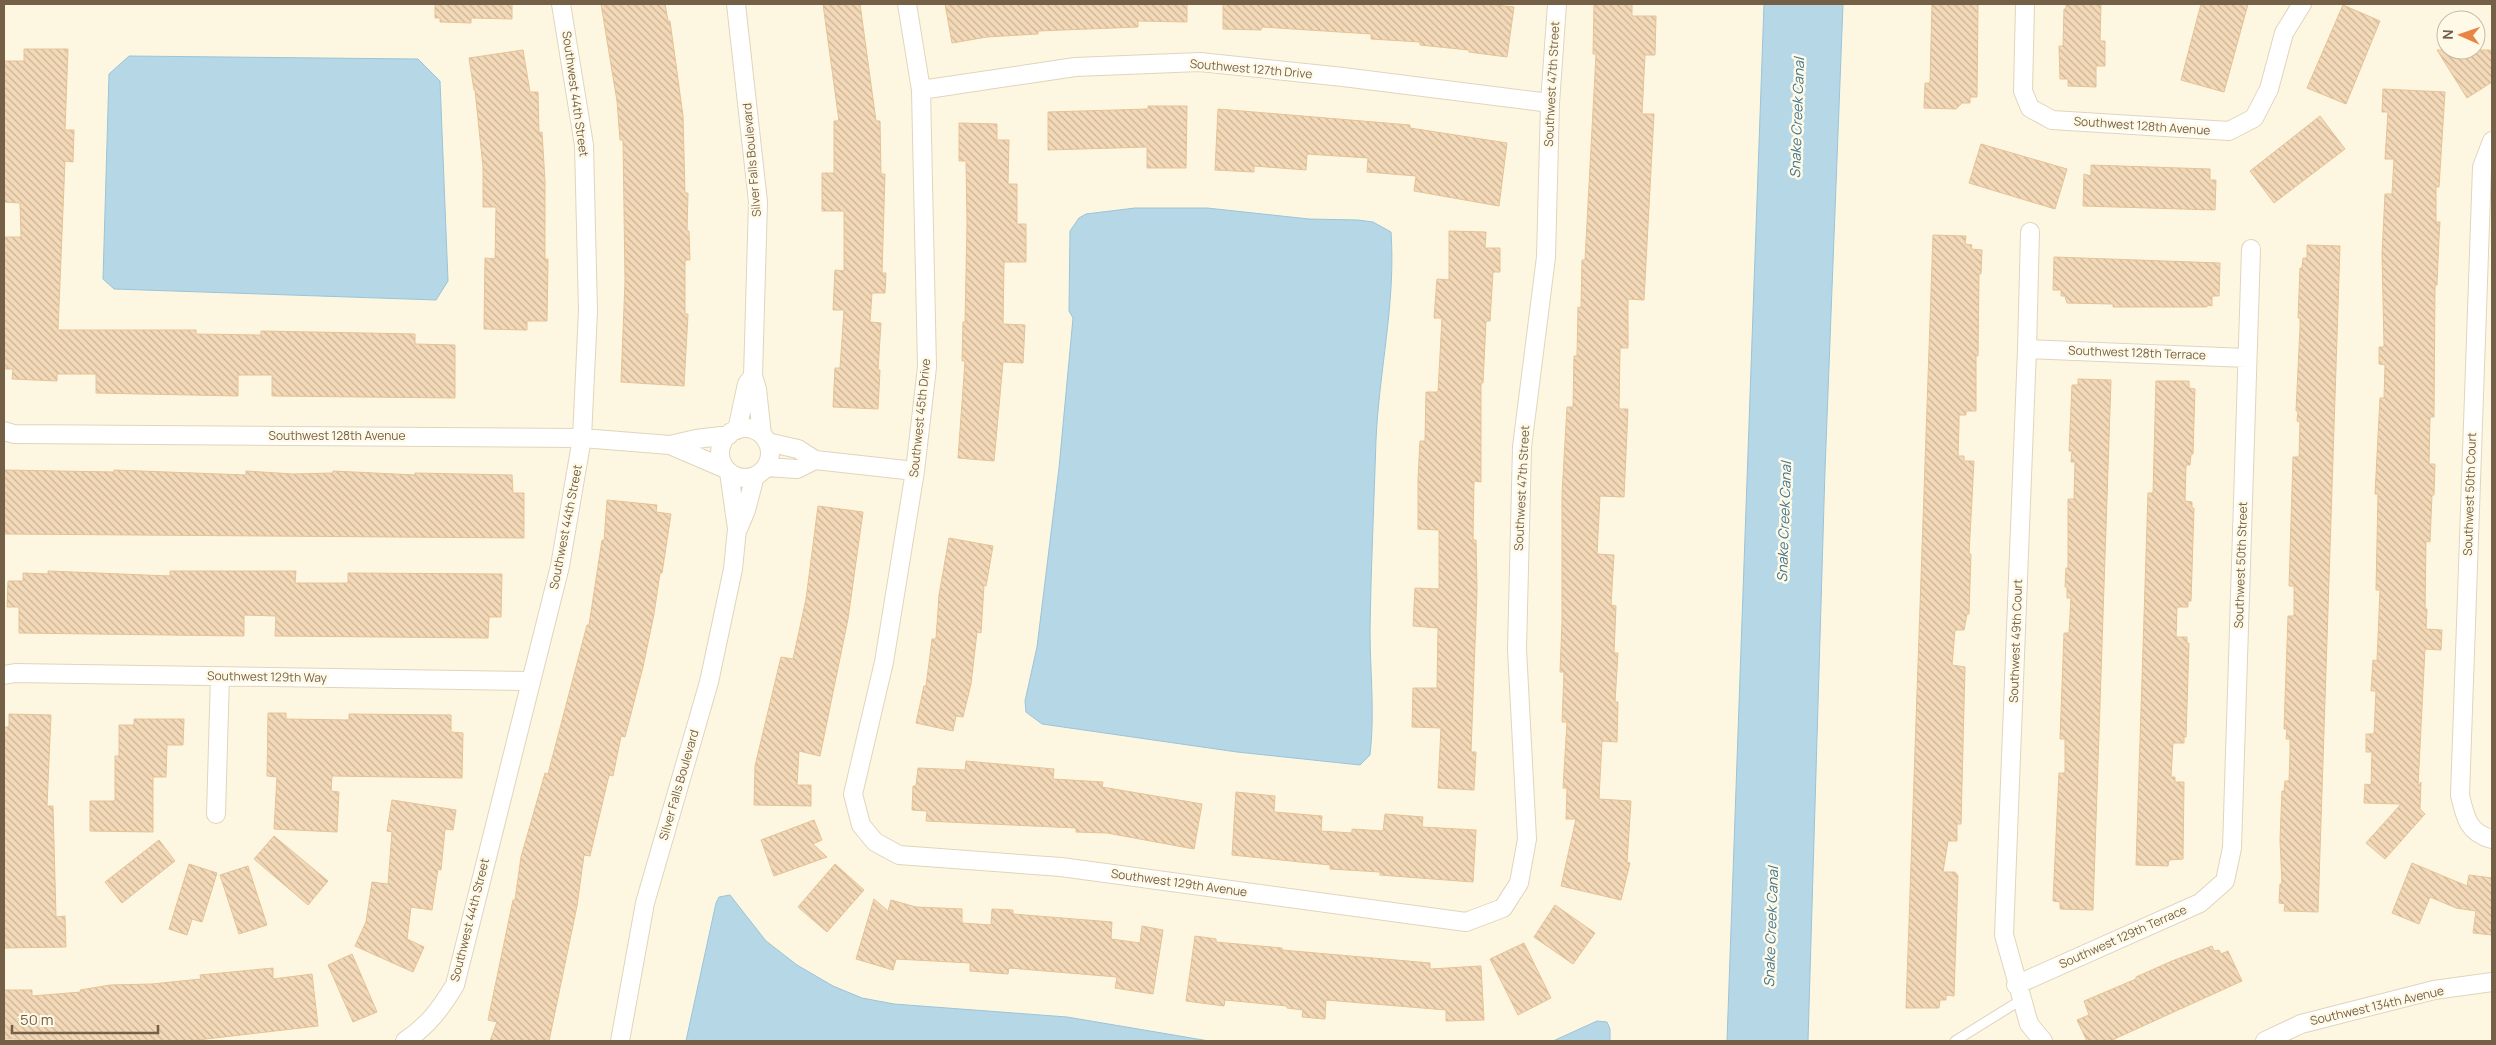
<svg xmlns="http://www.w3.org/2000/svg" width="2496" height="1045" font-family="Manrope,sans-serif">
	<defs>
		<pattern id="building-back-hatch" width="6" height="6" patternUnits="userSpaceOnUse" patternTransform="scale(1.25)"><rect width="6" height="6" fill="#f3d9b7"/><path d="M-1 5l2 2M0 0l6 6M5-1l2 2" fill="none" stroke="#c9b397"/></pattern>
	</defs>
	<rect width="100%" height="100%" fill="#fdf7e1"/>
	<!-- water -->
	<path fill="#b5d7e6" stroke="#9bc4d8" d="M 1764,4 L 1843,4 L 1825,470 L 1808,1041 L 1727,1041 Z
		M 129,56 L 418,59 L 440,81 L 448,281 L 436,300 L 114,289 L 103,279 L 109,74 Z
		M 1135,208 L 1207,208 L 1309,219 L 1358,220 L 1373,222 L 1391,232 C 1396,302 1379,371 1376,440 C 1374,503 1371,566 1370,630 C 1370,671 1375,713 1370,755 L 1360,765 L 1237,752 L 1042,724 L 1026,712 L 1025,701 L 1037,647 L 1059,468 L 1073,318 L 1069,311 L 1070,231 L 1079,218 L 1086,214 Z
		M 730,895 L 766,941 L 797,965 L 833,986 L 862,998 L 894,1004 L 1067,1017 L 1209,1041 L 686,1041 L 716,903 L 719,897 Z
		M 1597,1021 L 1607,1022 L 1610,1029 L 1610,1041 L 1553,1041 Z"/>
	<!-- building -->
	<path fill="url(#building-back-hatch)" stroke="#e6c397" d="M 435,4 L 512,4 L 512,19 L 471,18 L 471,23 L 440,22 L 440,18 L 435,18 Z
		M 601,4 L 665,4 L 668,21 L 670,21 L 683,116 L 685,193 L 688,193 L 687,231 L 689,231 L 690,260 L 685,260 L 685,314 L 688,314 L 684,386 L 621,382 L 625,281 L 623,140 L 620,140 L 617,101 Z
		M 823,4 L 860,4 L 876,121 L 880,121 L 881,174 L 885,174 L 882,273 L 886,273 L 885,293 L 872,293 L 870,322 L 881,323 L 878,370 L 880,370 L 878,409 L 833,407 L 835,368 L 840,368 L 844,310 L 833,310 L 835,270 L 844,271 L 844,211 L 822,211 L 822,173 L 834,173 L 834,121 L 839,121 Z
		M 945,4 L 1187,4 L 1187,22 L 1138,21 L 1138,27 L 1038,31 L 1038,34 L 987,37 L 952,43 Z
		M 1223,4 L 1487,4 L 1514,7 L 1507,57 L 1469,52 L 1469,50 L 1420,45 L 1420,42 L 1371,39 L 1371,34 L 1262,27 L 1261,30 L 1223,29 Z
		M 1594,4 L 1632,4 L 1632,16 L 1656,16 L 1655,55 L 1645,55 L 1642,114 L 1654,114 L 1644,300 L 1628,299 L 1628,348 L 1620,348 L 1619,409 L 1628,409 L 1624,497 L 1600,496 L 1597,554 L 1614,555 L 1611,605 L 1616,606 L 1614,653 L 1618,653 L 1615,702 L 1618,702 L 1617,742 L 1602,741 L 1599,799 L 1631,801 L 1627,862 L 1630,863 L 1621,900 L 1561,886 L 1576,819 L 1566,819 L 1567,788 L 1563,788 L 1567,722 L 1562,722 L 1564,672 L 1560,672 L 1562,623 L 1562,494 L 1567,407 L 1573,407 L 1574,356 L 1577,356 L 1578,307 L 1581,308 L 1582,260 L 1585,260 L 1596,54 L 1593,54 Z
		M 1932,4 L 1978,4 L 1977,97 L 1970,97 L 1970,103 L 1962,103 L 1956,109 L 1924,108 L 1925,83 L 1930,83 Z
		M 2066,4 L 2101,4 L 2100,41 L 2105,41 L 2105,66 L 2096,66 L 2096,87 L 2068,86 L 2068,79 L 2060,79 L 2059,46 L 2063,46 L 2064,9 L 2066,9 Z
		M 2201,4 L 2248,4 L 2224,92 L 2181,80 Z
		M 2343,5 L 2380,21 L 2346,104 L 2307,88 Z
		M 24,49 L 68,49 L 65,130 L 74,130 L 73,162 L 65,161 L 58,330 L 196,330 L 196,334 L 261,335 L 261,331 L 415,334 L 415,344 L 455,345 L 455,398 L 272,396 L 272,375 L 238,375 L 238,396 L 96,393 L 96,374 L 57,374 L 57,381 L 12,379 L 13,369 L 4,369 L 4,237 L 21,237 L 20,203 L 4,202 L 4,61 L 24,61 Z
		M 523,50 L 530,92 L 538,92 L 539,133 L 542,132 L 545,181 L 545,259 L 548,259 L 547,321 L 527,321 L 527,330 L 484,329 L 485,258 L 495,259 L 496,207 L 483,207 L 483,167 L 475,90 L 474,90 L 469,58 Z
		M 2437,50 L 2492,50 L 2492,82 L 2467,98 Z
		M 2383,89 L 2445,92 L 2439,187 L 2436,187 L 2436,222 L 2440,222 L 2439,238 L 2437,285 L 2435,285 L 2434,417 L 2430,417 L 2429,464 L 2435,464 L 2434,495 L 2432,495 L 2430,542 L 2426,541 L 2425,609 L 2427,609 L 2426,629 L 2442,630 L 2441,650 L 2425,649 L 2418,786 L 2421,782 L 2420,809 L 2425,814 L 2385,859 L 2366,843 L 2401,804 L 2364,803 L 2365,784 L 2371,785 L 2372,752 L 2366,752 L 2366,734 L 2374,734 L 2376,691 L 2371,691 L 2373,660 L 2377,661 L 2380,590 L 2376,590 L 2378,494 L 2375,494 L 2380,398 L 2384,398 L 2385,365 L 2379,364 L 2379,347 L 2384,347 L 2382,254 L 2385,194 L 2392,194 L 2394,159 L 2385,159 L 2388,112 L 2382,112 Z
		M 1148,106 L 1187,106 L 1186,168 L 1147,168 L 1147,147 L 1048,150 L 1048,112 L 1148,109 Z
		M 1218,109 L 1410,125 L 1410,128 L 1507,143 L 1499,206 L 1414,191 L 1416,176 L 1367,172 L 1368,158 L 1307,154 L 1306,170 L 1254,166 L 1254,172 L 1215,170 Z
		M 2320,116 L 2345,149 L 2274,203 L 2250,171 Z
		M 959,123 L 997,124 L 997,140 L 1009,140 L 1008,184 L 1017,184 L 1017,224 L 1026,224 L 1026,262 L 1004,262 L 1003,324 L 1025,325 L 1023,363 L 1003,362 L 994,461 L 958,458 L 965,361 L 962,361 L 963,322 L 965,322 L 967,224 L 966,161 L 959,161 Z
		M 1981,144 L 2067,169 L 2055,209 L 1969,183 Z
		M 2091,165 L 2210,169 L 2210,180 L 2216,180 L 2215,210 L 2083,206 L 2084,174 L 2091,176 Z
		M 1449,231 L 1486,232 L 1485,248 L 1500,248 L 1500,272 L 1493,272 L 1490,321 L 1486,321 L 1483,383 L 1481,383 L 1481,482 L 1474,481 L 1473,540 L 1476,540 L 1477,591 L 1471,752 L 1476,752 L 1474,790 L 1438,788 L 1441,728 L 1412,727 L 1413,688 L 1437,688 L 1438,628 L 1413,626 L 1415,588 L 1439,589 L 1439,530 L 1418,529 L 1418,479 L 1420,441 L 1425,441 L 1426,392 L 1438,392 L 1442,318 L 1434,318 L 1437,279 L 1449,280 Z
		M 1933,235 L 1966,236 L 1965,244 L 1972,245 L 1971,249 L 1982,250 L 1981,274 L 1979,273 L 1978,356 L 1976,356 L 1976,411 L 1966,411 L 1966,415 L 1959,415 L 1959,423 L 1958,456 L 1964,456 L 1964,461 L 1974,461 L 1969,554 L 1971,554 L 1969,614 L 1967,614 L 1964,630 L 1955,630 L 1952,665 L 1965,667 L 1961,824 L 1957,824 L 1957,841 L 1948,841 L 1943,872 L 1955,872 L 1958,876 L 1954,996 L 1946,995 L 1946,1000 L 1940,1000 L 1939,1008 L 1906,1008 Z
		M 2307,245 L 2340,246 L 2318,912 L 2284,911 L 2285,904 L 2279,903 L 2280,884 L 2282,884 L 2280,840 L 2282,791 L 2284,791 L 2285,781 L 2289,781 L 2290,752 L 2290,739 L 2286,739 L 2287,729 L 2284,729 L 2288,616 L 2294,616 L 2294,586 L 2289,586 L 2293,457 L 2299,457 L 2300,422 L 2297,421 L 2298,411 L 2296,411 L 2300,328 L 2300,318 L 2298,318 L 2300,268 L 2302,268 L 2303,258 L 2307,258 Z
		M 2054,257 L 2220,263 L 2219,296 L 2212,296 L 2212,306 L 2207,305 L 2207,307 L 2113,307 L 2113,304 L 2067,303 L 2065,296 L 2061,296 L 2061,290 L 2053,290 Z
		M 2078,379 L 2111,380 L 2093,910 L 2060,909 L 2060,902 L 2053,901 L 2059,773 L 2065,773 L 2065,739 L 2060,739 L 2064,633 L 2069,633 L 2071,598 L 2067,598 L 2067,587 L 2065,587 L 2066,568 L 2068,568 L 2068,499 L 2074,499 L 2075,462 L 2071,462 L 2072,451 L 2069,451 L 2072,385 L 2078,385 Z
		M 2156,381 L 2189,381 L 2189,388 L 2195,389 L 2193,454 L 2191,454 L 2190,465 L 2186,465 L 2185,501 L 2192,502 L 2192,508 L 2194,508 L 2191,601 L 2188,601 L 2188,607 L 2177,607 L 2176,637 L 2187,637 L 2187,643 L 2189,643 L 2186,737 L 2184,737 L 2184,743 L 2173,743 L 2171,777 L 2175,777 L 2175,782 L 2184,782 L 2183,859 L 2169,860 L 2168,866 L 2136,865 L 2148,493 L 2153,493 Z
		M 4,470 L 114,472 L 114,470 L 246,475 L 246,471 L 293,474 L 333,473 L 333,471 L 415,475 L 415,473 L 512,475 L 513,493 L 524,493 L 524,538 L 4,534 Z
		M 607,500 L 657,505 L 656,512 L 671,514 L 662,573 L 660,573 L 654,614 L 643,667 L 625,737 L 621,736 L 613,776 L 609,775 L 590,856 L 584,855 L 577,906 L 549,1041 L 490,1041 L 497,1022 L 488,1020 L 513,900 L 515,900 L 521,857 L 545,773 L 548,774 L 587,625 L 589,625 L 602,540 L 604,541 Z
		M 818,506 L 863,512 L 848,619 L 820,756 L 799,751 L 797,785 L 811,785 L 811,806 L 754,805 L 755,766 L 781,657 L 793,659 L 806,599 Z
		M 949,538 L 993,546 L 986,586 L 984,585 L 981,633 L 977,632 L 971,684 L 963,717 L 956,716 L 953,731 L 916,723 L 924,686 L 926,686 L 932,639 L 936,639 L 939,595 Z
		M 48,571 L 170,576 L 170,571 L 296,571 L 295,583 L 348,583 L 348,573 L 502,574 L 501,617 L 489,617 L 488,638 L 275,636 L 276,616 L 244,615 L 244,636 L 19,633 L 19,607 L 7,607 L 8,581 L 23,581 L 23,573 L 48,574 Z
		M 268,713 L 286,713 L 286,719 L 349,720 L 349,714 L 451,715 L 451,732 L 463,733 L 462,778 L 332,776 L 331,791 L 339,792 L 337,832 L 274,829 L 277,777 L 267,776 Z
		M 9,714 L 51,715 L 47,806 L 53,806 L 56,917 L 65,916 L 66,947 L 4,948 L 4,727 L 9,727 Z
		M 134,719 L 184,719 L 183,745 L 167,745 L 166,777 L 153,777 L 153,832 L 90,831 L 90,801 L 115,801 L 115,756 L 119,756 L 119,725 L 134,725 Z
		M 966,761 L 1054,769 L 1053,779 L 1103,782 L 1102,787 L 1202,804 L 1194,849 L 1107,833 L 1076,832 L 1076,828 L 926,821 L 927,811 L 912,810 L 913,786 L 916,786 L 918,768 L 965,770 Z
		M 1236,792 L 1275,796 L 1274,812 L 1322,816 L 1321,831 L 1352,833 L 1352,829 L 1383,831 L 1385,814 L 1423,817 L 1422,827 L 1476,830 L 1473,882 L 1380,875 L 1380,872 L 1330,869 L 1330,865 L 1232,855 Z
		M 392,800 L 456,810 L 453,830 L 445,829 L 441,870 L 438,869 L 432,910 L 411,907 L 407,939 L 424,947 L 413,972 L 355,946 L 366,922 L 372,882 L 388,884 L 392,832 L 387,831 Z
		M 814,820 L 822,840 L 813,844 L 827,857 L 774,876 L 761,840 Z
		M 274,836 L 328,881 L 308,905 L 254,859 Z
		M 159,840 L 175,861 L 122,903 L 105,882 Z
		M 2412,863 L 2467,886 L 2469,875 L 2492,878 L 2492,935 L 2473,933 L 2476,911 L 2456,908 L 2430,897 L 2419,924 L 2392,913 Z
		M 189,864 L 217,873 L 202,922 L 192,919 L 187,935 L 169,929 Z
		M 835,864 L 864,890 L 827,932 L 798,907 Z
		M 248,866 L 267,925 L 239,934 L 220,875 Z
		M 874,899 L 888,911 L 891,900 L 916,907 L 962,909 L 962,923 L 991,925 L 992,909 L 1013,910 L 1013,914 L 1112,922 L 1111,939 L 1140,943 L 1142,926 L 1163,930 L 1153,994 L 1115,988 L 1117,977 L 1009,968 L 1008,974 L 970,971 L 970,963 L 896,959 L 893,970 L 856,959 Z
		M 1555,905 L 1595,933 L 1573,964 L 1534,937 Z
		M 1195,936 L 1216,939 L 1216,942 L 1282,948 L 1282,950 L 1430,963 L 1430,969 L 1481,966 L 1484,1020 L 1446,1021 L 1446,1010 L 1326,1000 L 1325,1019 L 1302,1017 L 1303,1010 L 1287,1008 L 1287,1006 L 1225,1000 L 1224,1006 L 1186,1001 Z
		M 1524,943 L 1551,998 L 1518,1015 L 1490,959 Z
		M 2212,946 L 2214,951 L 2219,950 L 2221,954 L 2228,951 L 2242,981 L 2110,1041 L 2087,1041 L 2077,1020 L 2089,1015 L 2084,1001 L 2136,979 L 2136,977 L 2172,961 Z
		M 352,954 L 377,1012 L 353,1022 L 328,965 Z
		M 273,968 L 273,979 L 312,974 L 318,1026 L 189,1041 L 16,1041 L 16,1039 L 4,1039 L 4,990 L 32,990 L 32,996 L 81,992 L 80,990 L 110,985 L 152,984 L 201,979 L 200,975 Z"/>
	<g fill="none" stroke-linecap="round" stroke-linejoin="round">
		<defs>
			<path id="service" d="M 1955,1041 L 2021,1000"/>
			<path id="minor" d="M 736,4 L 758,202 L 753,376 L 757,389 L 762,435
				M 907,4 L 921,90 L 927,367 L 915,471 L 884,662 L 853,794 L 861,825 L 875,842 L 899,855 L 1061,867 L 1466,922 L 1503,908 L 1519,883 L 1527,839 L 1517,649 L 1522,447 L 1546,257 L 1550,103 L 1557,4
				M 2025,4 L 2023,91 L 2030,108 L 2052,120 L 2229,131 L 2254,118 L 2269,89 L 2284,33 L 2302,4
				M 921,90 L 1075,67 L 1200,62 L 1343,77 L 1550,103
				M 2492,141 L 2482,167 L 2460,795 C 2465,817 2468,833 2492,839
				M 2030,232 L 2027,349 L 2004,935 L 2029,1024 L 2043,1041
				M 2027,349 L 2247,358
				M720 453a25 25 0 1 1 50 0a25 25 0 1 1-50 0Z
				M 737,430 L 747,384 L 753,376
				M 4,431 L 14,434 L 582,438 L 670,445 L 696,439 L 729,435
				M 767,442 L 798,449 L 815,460 L 915,471
				M 670,445 L 726,469
				M 766,467 L 797,469 L 815,460
				M 738,529 L 746,510 L 755,476
				M 4,675 L 15,673 L 530,681
				M 216,814 L 220,676
				M 2016,985 L 2200,903 L 2225,881 L 2232,848 L 2251,249
				M 405,1041 C 428,1026 441,1008 455,985 L 560,566 L 582,438 L 588,311 L 584,145 L 561,4
				M 620,1041 L 645,903 L 709,682 L 733,569 L 737,529 L 729,472
				M 2265,1041 L 2301,1024 L 2434,990 L 2492,982"/>
		</defs>
		<!-- service casing -->
		<use href="#service" stroke="#e1d4bc" stroke-width="11"/>
		<!-- minor casing -->
		<use href="#minor" stroke="#e1d4bc" stroke-width="20"/>
		<!-- service -->
		<use href="#service" stroke="#fff" stroke-width="9"/>
		<!-- minor -->
		<use href="#minor" stroke="#fff" stroke-width="18"/>
	</g>
	<g text-anchor="middle" stroke-width="5" stroke-linejoin="round" paint-order="stroke">
		<!-- street labels -->
		<g font-size="12" fill="#745f47" stroke="#fffae7">
			<text transform="translate(1251 69) rotate(5)" y="4">Southwest 127th Drive</text>
			<text transform="translate(1552 84) rotate(-87)" y="4">Southwest 47th Street</text>
			<text transform="translate(575 94) rotate(82)" y="4">Southwest 44th Street</text>
			<text transform="translate(2142 126) rotate(4)" y="4">Southwest 128th Avenue</text>
			<text transform="translate(752 160) rotate(-95)" y="4">Silver Falls Boulevard</text>
			<text transform="translate(2137 353) rotate(2)" y="4">Southwest 128th Terrace</text>
			<text transform="translate(920 418) rotate(-84)" y="4">Southwest 45th Drive</text>
			<text x="337" y="440">Southwest 128th Avenue</text>
			<text transform="translate(1522 488) rotate(-87)" y="4">Southwest 47th Street</text>
			<text transform="translate(2470 494) rotate(-88)" y="4">Southwest 50th Court</text>
			<text transform="translate(566 527) rotate(-79)" y="4">Southwest 44th Street</text>
			<text transform="translate(2241 565) rotate(-88)" y="4">Southwest 50th Street</text>
			<text transform="translate(2016 641) rotate(-88)" y="4">Southwest 49th Court</text>
			<text transform="translate(267 677) rotate(1)" y="4">Southwest 129th Way</text>
			<text transform="translate(679 785) rotate(-74)" y="4">Silver Falls Boulevard</text>
			<text transform="translate(1179 883) rotate(8)" y="4">Southwest 129th Avenue</text>
			<text transform="translate(470 920) rotate(-76)" y="4">Southwest 44th Street</text>
			<text transform="translate(2123 937) rotate(-24)" y="4">Southwest 129th Terrace</text>
			<text transform="translate(2377 1006) rotate(-13)" y="4">Southwest 134th Avenue</text>
		</g>
		<!-- water labels -->
		<g font-size="14" font-style="italic" fill="#437690" stroke="#fffae7">
			<text transform="translate(1797 118) rotate(-88)" y="5">Snake Creek Canal</text>
			<text transform="translate(1784 522) rotate(-88)" y="5">Snake Creek Canal</text>
			<text transform="translate(1771 927) rotate(-88)" y="5">Snake Creek Canal</text>
		</g>
	</g>
	<!-- border -->
	<rect width="2496" height="1045" fill="none" stroke="#745f47" stroke-width="10"/>
	<!-- north arrow -->
	<g transform="translate(2461 35) rotate(272)"><circle r="24" fill="#fffae7" stroke="#c7bca7"/>
	<path d="M0-4L9 19L0 12L-9 19Z" fill="#ea8442"/>
	<text y="-8" font-size="14" font-weight="bold" text-anchor="middle" fill="#745f47">N</text>
	</g>
	<!-- scale -->
	<path d="M12 1025v8h146v-8" fill="none" stroke="#745f47" stroke-width="2.5"/>
	<text x="20" y="1025" font-size="15" fill="#745f47" stroke="#fffae7" stroke-width="4" paint-order="stroke">50 m</text>
</svg>
